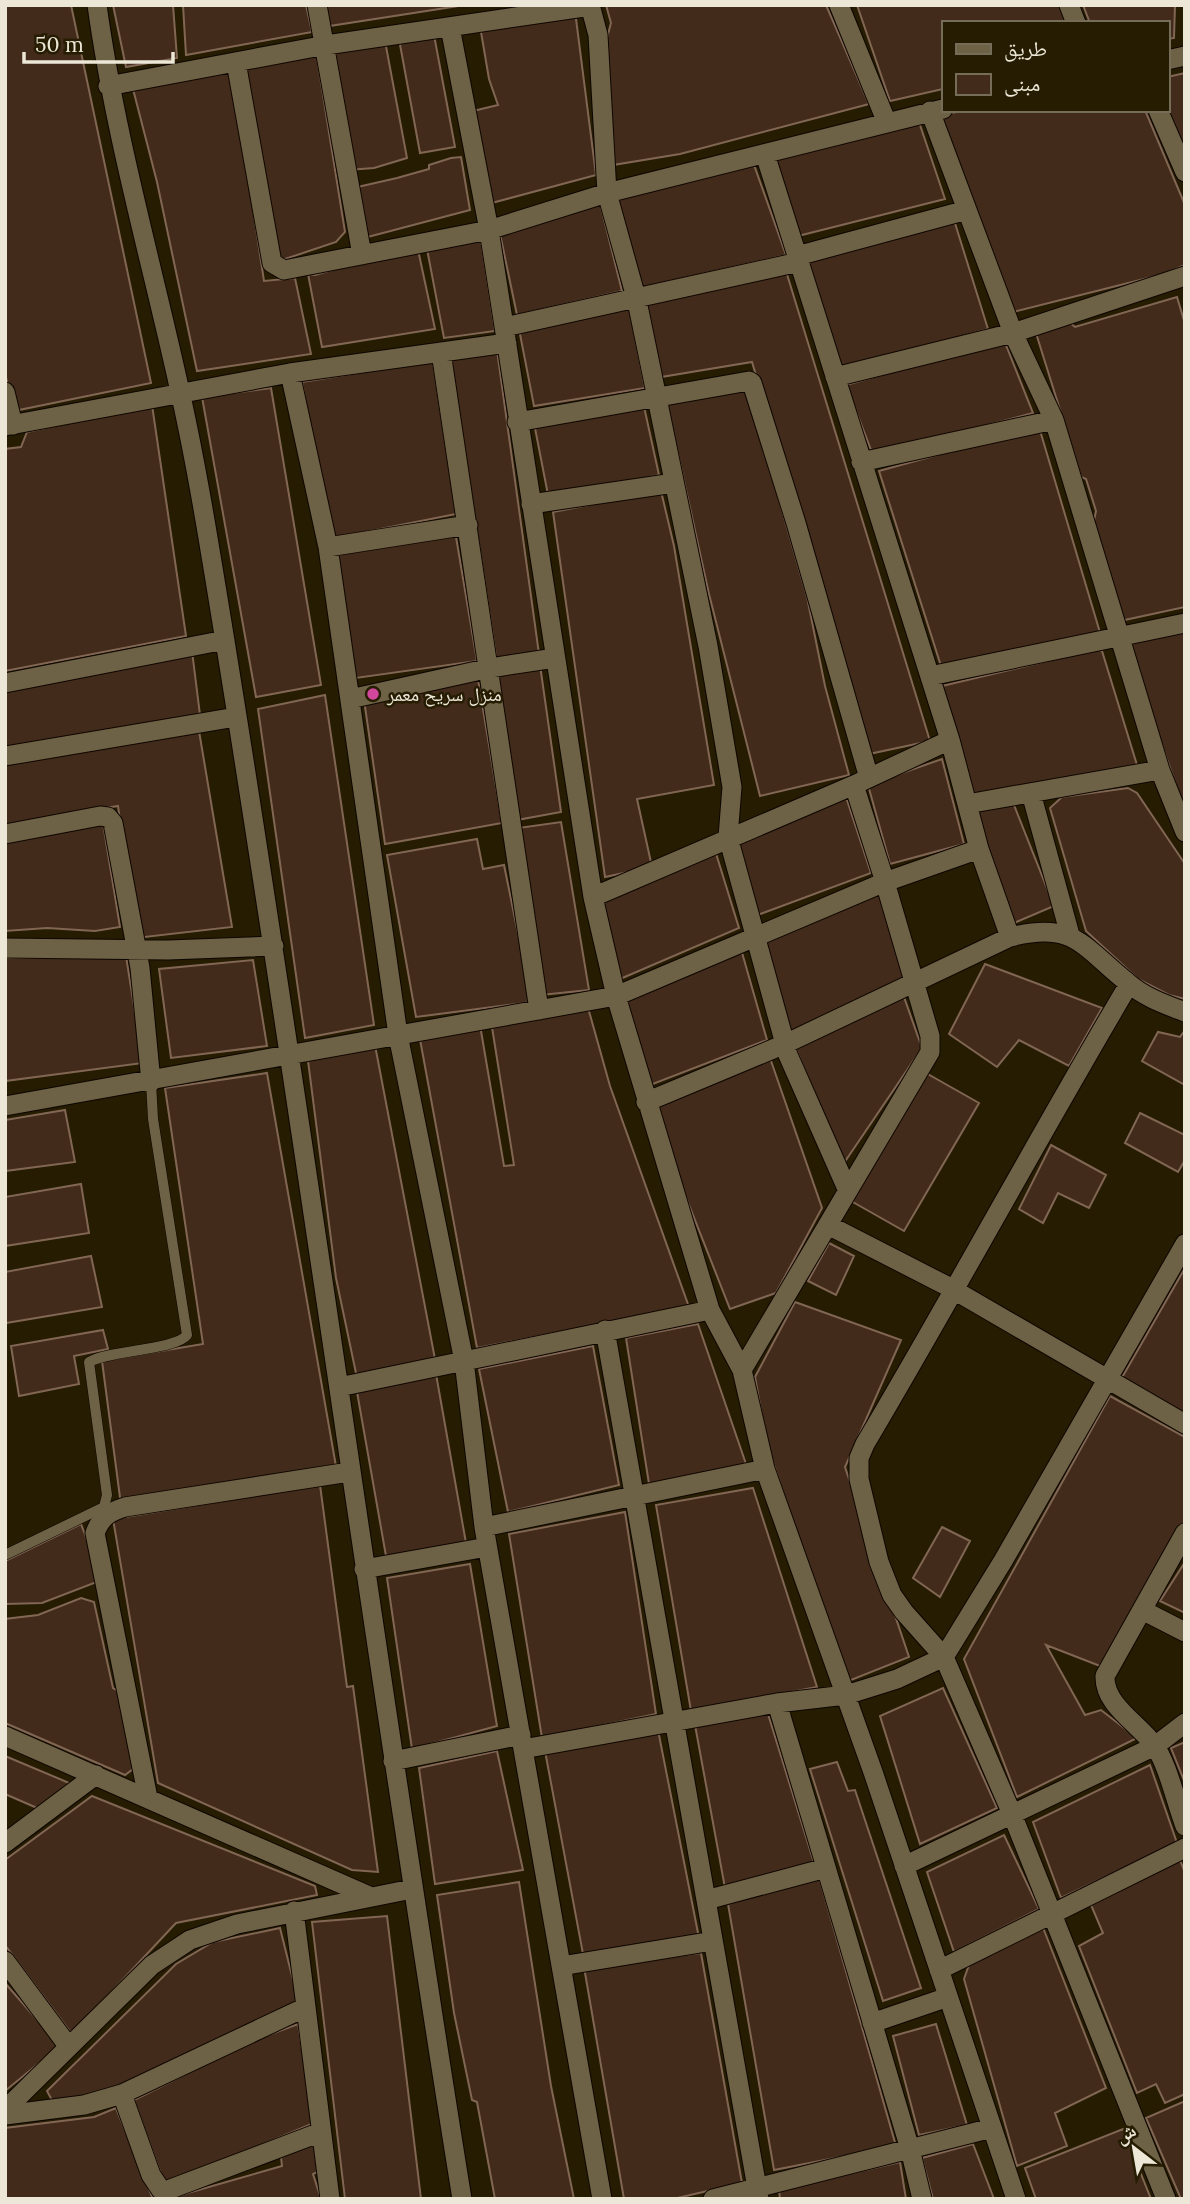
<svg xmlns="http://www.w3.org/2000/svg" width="1190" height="2204" font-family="Lora,'Noto Naskh Arabic',serif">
	<rect width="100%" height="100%" fill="#251c02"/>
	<!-- building -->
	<path fill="#422b1a" stroke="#816654" stroke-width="2" d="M 5,5 L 71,5 L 151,383 L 14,411 L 5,373 Z
		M 113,5 L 173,5 L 177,58 L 126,67 Z
		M 183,5 L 306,5 L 312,32 L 186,55 Z
		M 320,5 L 465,5 L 323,27 Z
		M 606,5 L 826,5 L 869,104 L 680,154 L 613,165 L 607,38 L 611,23 Z
		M 857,5 L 1065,5 L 1072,23 L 943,23 L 943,89 L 890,101 Z
		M 1083,5 L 1175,5 L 1174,38 L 1167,39 L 1167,23 L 1090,23 Z
		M 575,11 L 596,175 L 488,204 L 473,111 L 498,105 L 489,79 L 480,26 Z
		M 434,35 L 455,147 L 420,153 L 399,39 Z
		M 385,41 L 407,158 L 374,168 L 348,170 L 329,50 Z
		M 316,51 L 345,232 L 336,242 L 279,261 L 244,66 Z
		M 232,69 L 264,281 L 295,278 L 311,354 L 197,371 L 157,182 L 133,89 Z
		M 1185,73 L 1185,164 L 1167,110 L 1167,77 Z
		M 964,110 L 1145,110 L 1185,205 L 1185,265 L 1164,274 L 1013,312 L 940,116 Z
		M 919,122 L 945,199 L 798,236 L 773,156 Z
		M 461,157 L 470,210 L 364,238 L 353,188 L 397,178 L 429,169 L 429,165 L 451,158 Z
		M 753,162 L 786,255 L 636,289 L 613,199 Z
		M 599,199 L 622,291 L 517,315 L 499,229 Z
		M 954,220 L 988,329 L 842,370 L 807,257 Z
		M 481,240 L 495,331 L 444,338 L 427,249 Z
		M 417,245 L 435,329 L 322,347 L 308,274 L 315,275 Z
		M 786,271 L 930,741 L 869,754 L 752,362 L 655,378 L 641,300 Z
		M 1177,297 L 1185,324 L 1185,607 L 1120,621 L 1093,525 L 1096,511 L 1086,479 L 1081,477 L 1035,330 L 1068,321 L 1075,327 Z
		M 629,306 L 645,388 L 534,406 L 519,329 Z
		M 1004,340 L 1033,413 L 873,455 L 846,385 Z
		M 497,350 L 539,654 L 497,662 L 450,356 Z
		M 433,361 L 456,514 L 330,539 L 302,382 Z
		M 746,385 L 807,597 L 825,686 L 849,775 L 760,796 L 709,594 L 667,404 Z
		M 271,388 L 321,685 L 256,697 L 202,397 Z
		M 643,402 L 659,475 L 549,500 L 534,423 Z
		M 152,405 L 186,636 L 5,671 L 5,449 L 21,447 L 27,432 Z
		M 1039,427 L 1101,636 L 941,666 L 879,471 Z
		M 661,491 L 674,546 L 714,785 L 637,799 L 652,867 L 605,877 L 553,512 Z
		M 455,531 L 477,661 L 356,678 L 332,556 Z
		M 1185,629 L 1185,811 L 1127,644 Z
		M 1098,649 L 1102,651 L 1137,765 L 973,799 L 942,686 Z
		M 192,651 L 200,715 L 5,751 L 5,690 Z
		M 540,665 L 561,812 L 517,820 L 494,672 Z
		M 477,673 L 502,823 L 385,844 L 364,700 Z
		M 325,695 L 374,1025 L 305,1038 L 258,709 Z
		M 198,725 L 232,927 L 136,938 L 118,806 L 5,825 L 5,763 Z
		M 942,759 L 964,844 L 890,864 L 868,785 Z
		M 1128,788 L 1137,793 L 1185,864 L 1185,999 L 1169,995 L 1138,979 L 1086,931 L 1050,808 L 1062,797 Z
		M 845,794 L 871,873 L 755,916 L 733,836 Z
		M 1012,800 L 1054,906 L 1014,923 L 975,812 Z
		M 102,817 L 120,927 L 95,931 L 47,928 L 5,931 L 5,836 Z
		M 561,822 L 589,990 L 541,995 L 518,828 Z
		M 477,839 L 483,869 L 504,865 L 532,1002 L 416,1017 L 387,855 Z
		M 714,847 L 739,928 L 620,979 L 600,895 Z
		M 883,889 L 909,986 L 789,1035 L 762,940 Z
		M 741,949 L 767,1040 L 645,1087 L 624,998 Z
		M 126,956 L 143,1063 L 5,1081 L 5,958 Z
		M 253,960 L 267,1046 L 171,1058 L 159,969 Z
		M 985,964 L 1102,1008 L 1069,1066 L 1019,1040 L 997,1067 L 949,1034 Z
		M 904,997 L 922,1048 L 844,1163 L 796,1049 Z
		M 587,1004 L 610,1086 L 689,1307 L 477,1348 L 419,1034 L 480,1025 L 504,1166 L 514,1165 L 491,1021 Z
		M 1185,1030 L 1185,1085 L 1142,1061 L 1158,1032 L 1180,1037 Z
		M 374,1040 L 435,1359 L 357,1378 L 336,1278 L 307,1053 Z
		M 770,1058 L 822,1208 L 776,1293 L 730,1309 L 650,1106 Z
		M 267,1073 L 337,1472 L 121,1505 L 102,1361 L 203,1344 L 165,1088 Z
		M 926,1073 L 979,1103 L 904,1231 L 851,1201 Z
		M 65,1110 L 75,1162 L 5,1171 L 5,1120 Z
		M 1140,1113 L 1185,1135 L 1185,1160 L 1178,1172 L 1125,1143 Z
		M 1051,1145 L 1106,1175 L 1089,1208 L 1058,1193 L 1043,1223 L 1019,1209 Z
		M 81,1184 L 89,1233 L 5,1246 L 5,1197 Z
		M 829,1243 L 854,1256 L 836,1295 L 808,1281 Z
		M 91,1256 L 102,1307 L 6,1323 L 5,1272 Z
		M 1185,1268 L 1185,1416 L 1120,1381 Z
		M 795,1302 L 901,1340 L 845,1467 L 909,1657 L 846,1682 L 767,1444 L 755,1377 Z
		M 698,1324 L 746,1464 L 649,1484 L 626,1338 Z
		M 103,1330 L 108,1349 L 74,1356 L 79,1384 L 19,1396 L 11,1346 Z
		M 593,1346 L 619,1485 L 508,1512 L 479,1369 Z
		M 436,1374 L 466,1543 L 386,1556 L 357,1392 Z
		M 1110,1396 L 1185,1437 L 1185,1522 L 1100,1666 L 1046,1645 L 1085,1715 L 1101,1710 L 1137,1738 L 1017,1797 L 964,1659 Z
		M 320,1485 L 347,1687 L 353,1686 L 378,1872 L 352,1870 L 158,1783 L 113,1519 Z
		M 753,1488 L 817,1687 L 691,1711 L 656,1505 Z
		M 625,1512 L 656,1714 L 542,1738 L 509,1534 Z
		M 81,1524 L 102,1580 L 42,1603 L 5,1604 L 5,1561 Z
		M 942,1527 L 970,1541 L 940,1597 L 913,1578 Z
		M 1185,1562 L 1185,1613 L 1160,1601 Z
		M 470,1564 L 497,1726 L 412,1749 L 387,1578 Z
		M 81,1598 L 94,1602 L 113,1688 L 120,1692 L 133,1769 L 125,1775 L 5,1723 L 5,1619 L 38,1615 Z
		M 943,1688 L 997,1808 L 920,1844 L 880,1716 Z
		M 768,1714 L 815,1866 L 725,1888 L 695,1725 Z
		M 658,1730 L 699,1938 L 583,1954 L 545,1751 Z
		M 1185,1742 L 1185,1783 L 1171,1748 Z
		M 497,1751 L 523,1870 L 435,1884 L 419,1768 Z
		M 5,1756 L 74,1785 L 44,1811 L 5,1794 Z
		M 837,1762 L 848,1791 L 855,1790 L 921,1988 L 883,2001 L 810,1769 Z
		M 1150,1765 L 1177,1843 L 1061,1898 L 1033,1822 Z
		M 92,1796 L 315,1886 L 317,1895 L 176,1923 L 72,2034 L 5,1945 L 5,1860 Z
		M 1004,1835 L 1039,1909 L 954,1952 L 927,1872 Z
		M 1180,1860 L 1185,1873 L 1185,2094 L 1165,2103 L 1156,2084 L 1137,2093 L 1079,1946 L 1103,1933 L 1091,1905 Z
		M 819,1877 L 896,2146 L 774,2170 L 728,1904 Z
		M 519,1882 L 551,2086 L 574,2199 L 495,2199 L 477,2102 L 472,2100 L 454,2013 L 437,1895 Z
		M 387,1916 L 421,2199 L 345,2199 L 312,1922 Z
		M 1042,1925 L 1106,2088 L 1055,2113 L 1067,2146 L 1017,2166 L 964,1979 L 970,1962 Z
		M 280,1928 L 299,2004 L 115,2089 L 54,2104 L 47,2091 L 176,1964 L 213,1942 Z
		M 701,1953 L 742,2183 L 673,2199 L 624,2199 L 584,1967 Z
		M 5,1983 L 60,2046 L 5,2091 Z
		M 298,2024 L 314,2123 L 165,2185 L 134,2100 L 250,2042 Z
		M 936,2024 L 967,2125 L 919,2135 L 893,2036 Z
		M 1185,2101 L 1185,2199 L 1181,2199 L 1146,2118 Z
		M 116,2108 L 153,2199 L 5,2199 L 5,2128 L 94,2117 Z
		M 1123,2129 L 1151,2199 L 1036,2199 L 1025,2168 Z
		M 313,2144 L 322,2170 L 313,2174 L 321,2199 L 167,2199 L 282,2166 L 281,2157 Z
		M 973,2144 L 994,2199 L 933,2199 L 922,2158 Z
		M 900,2162 L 906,2199 L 780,2199 L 779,2190 Z"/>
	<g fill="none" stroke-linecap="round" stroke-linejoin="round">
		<defs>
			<path id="lane" d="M 5,1555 L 104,1507 L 107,1495 L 89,1362 C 110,1350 176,1350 187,1335 L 153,1119 L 151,1082"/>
			<path id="street" d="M 97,5 C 115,135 151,260 179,387 C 198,471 211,556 225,641 C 309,1159 378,1680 462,2199
				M 317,5 L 362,255
				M 590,5 L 598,35 L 607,193 L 637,301 L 708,646 L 732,787 L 728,837 L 788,1055 L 848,1191
				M 839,5 L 887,123
				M 1069,5 L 1076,23
				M 1167,60 L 1185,56
				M 236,62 L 272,263 L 284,270 L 489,230 L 450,27
				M 108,86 L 326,45 L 591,6
				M 943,109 L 607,193 L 489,230 L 593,897 L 616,996 L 710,1310 L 742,1370 L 765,1469 L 873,1772 L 1016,2199
				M 1158,110 L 1185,172
				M 930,111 L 1013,333 L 1185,276
				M 765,154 L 950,740 L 979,849 L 1010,937
				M 797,256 L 967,210
				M 505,327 L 799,262
				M 441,352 L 539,1010
				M 290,373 L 328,547 L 398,1035 L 464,1361 L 484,1527 L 602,2199
				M 835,377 L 1013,333 L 1054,420 L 1160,770 L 1185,832
				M 5,392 L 13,425
				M 517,422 L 749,381 L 752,383 L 796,523 L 869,778
				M 5,426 L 290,373 L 507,343
				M 861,462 L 1054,420
				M 531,504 L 674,483
				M 328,547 L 468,525
				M 930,676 L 1185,623
				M 5,683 L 225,640
				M 350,699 L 490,668 L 555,658
				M 5,756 L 236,717
				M 1031,793 L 1070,935
				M 967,804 L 1160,770
				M 5,834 L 100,816 L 108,817 L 113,823 L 140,968 L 151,1082
				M 593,897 L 854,785
				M 5,948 L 168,950 L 274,946
				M 1129,984 C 1039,1136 955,1292 865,1444 L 859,1458 L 859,1479 L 879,1562 L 892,1595 L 904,1612 L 944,1657 L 1012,1814 L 1166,2199
				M 646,1102 L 785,1044 L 1010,937 C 1074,921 1081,945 1127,982 C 1144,997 1164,1004 1185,1012
				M 5,1106 L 616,996 L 885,882 L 854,785 L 950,740
				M 828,1225 L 947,1286 L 1185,1424
				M 605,1330 L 759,2199
				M 742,1370 L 930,1052 L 930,1036 L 885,882 L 979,849
				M 339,1387 L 710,1310
				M 484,1527 L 765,1469
				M 1185,1533 L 1105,1676 C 1104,1705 1138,1723 1154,1745 C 1168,1764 1176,1803 1185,1826
				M 364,1569 L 487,1547
				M 1142,1610 L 1185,1632
				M 777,1703 L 910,2149 L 922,2199
				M 5,1736 L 369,1896
				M 523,1749 L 777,1703 L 846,1695 L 897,1679 L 944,1657 L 1003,1561 L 1185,1244
				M 393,1761 L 521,1735
				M 148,1798 L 95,1533 C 101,1517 109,1512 125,1507 L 349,1472
				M 5,1843 L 96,1775
				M 904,1866 L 1155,1746 L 1185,1723
				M 706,1900 L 826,1868
				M 294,1911 L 330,2199
				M 5,1961 L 69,2047
				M 561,1966 L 713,1941
				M 939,1970 L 1185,1848
				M 872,2023 L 948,1997
				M 122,2094 L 151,2175 L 161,2190 L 168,2190 L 321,2132
				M 5,2110 L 152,1965 L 190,1940 L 237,1924 L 412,1889
				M 5,2115 L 84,2105 L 122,2094 L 306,2007
				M 713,2199 L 992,2128"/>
		</defs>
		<!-- lane casing -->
		<use href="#lane" stroke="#0e0600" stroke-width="11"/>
		<!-- street casing -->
		<use href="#street" stroke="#0e0600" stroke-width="21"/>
		<!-- lane -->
		<use href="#lane" stroke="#6d6245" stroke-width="10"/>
		<!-- street -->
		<use href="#street" stroke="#6d6245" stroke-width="19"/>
	</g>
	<!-- markers -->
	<circle fill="#d1479c" stroke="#251c02" stroke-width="2.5" cx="373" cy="694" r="7"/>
	<g text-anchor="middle" stroke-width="5" stroke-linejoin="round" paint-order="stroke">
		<!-- poi labels -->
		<g font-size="19" fill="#ede7d7" stroke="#251c02" text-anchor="start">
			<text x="387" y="701">منزل سريح معمر</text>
		</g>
	</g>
	<!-- border -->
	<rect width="1190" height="2204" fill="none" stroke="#ede7d7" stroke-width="14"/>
	<!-- legend -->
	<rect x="942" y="21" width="228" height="91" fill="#251c02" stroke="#756d57" stroke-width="2"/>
	<rect x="956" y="44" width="35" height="10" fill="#6d6245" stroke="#756d57" stroke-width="2"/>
	<text x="1004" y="56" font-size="21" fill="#ede7d7">طريق</text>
	<rect x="956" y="74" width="35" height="21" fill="#422b1a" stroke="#756d57" stroke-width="2"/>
	<text x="1004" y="91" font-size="21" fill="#ede7d7">مبنى</text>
	<!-- north arrow -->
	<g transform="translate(1134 2148) rotate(329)" stroke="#251c02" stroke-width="5" paint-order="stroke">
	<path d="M0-5L12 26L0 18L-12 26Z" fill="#ede7d7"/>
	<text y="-10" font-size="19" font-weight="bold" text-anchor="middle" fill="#ede7d7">ش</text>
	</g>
	<!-- scale -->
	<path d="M24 52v10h149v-10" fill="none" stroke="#ede7d7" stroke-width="3.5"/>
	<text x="35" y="52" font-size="21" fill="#ede7d7" stroke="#251c02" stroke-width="5" paint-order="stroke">50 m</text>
</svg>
